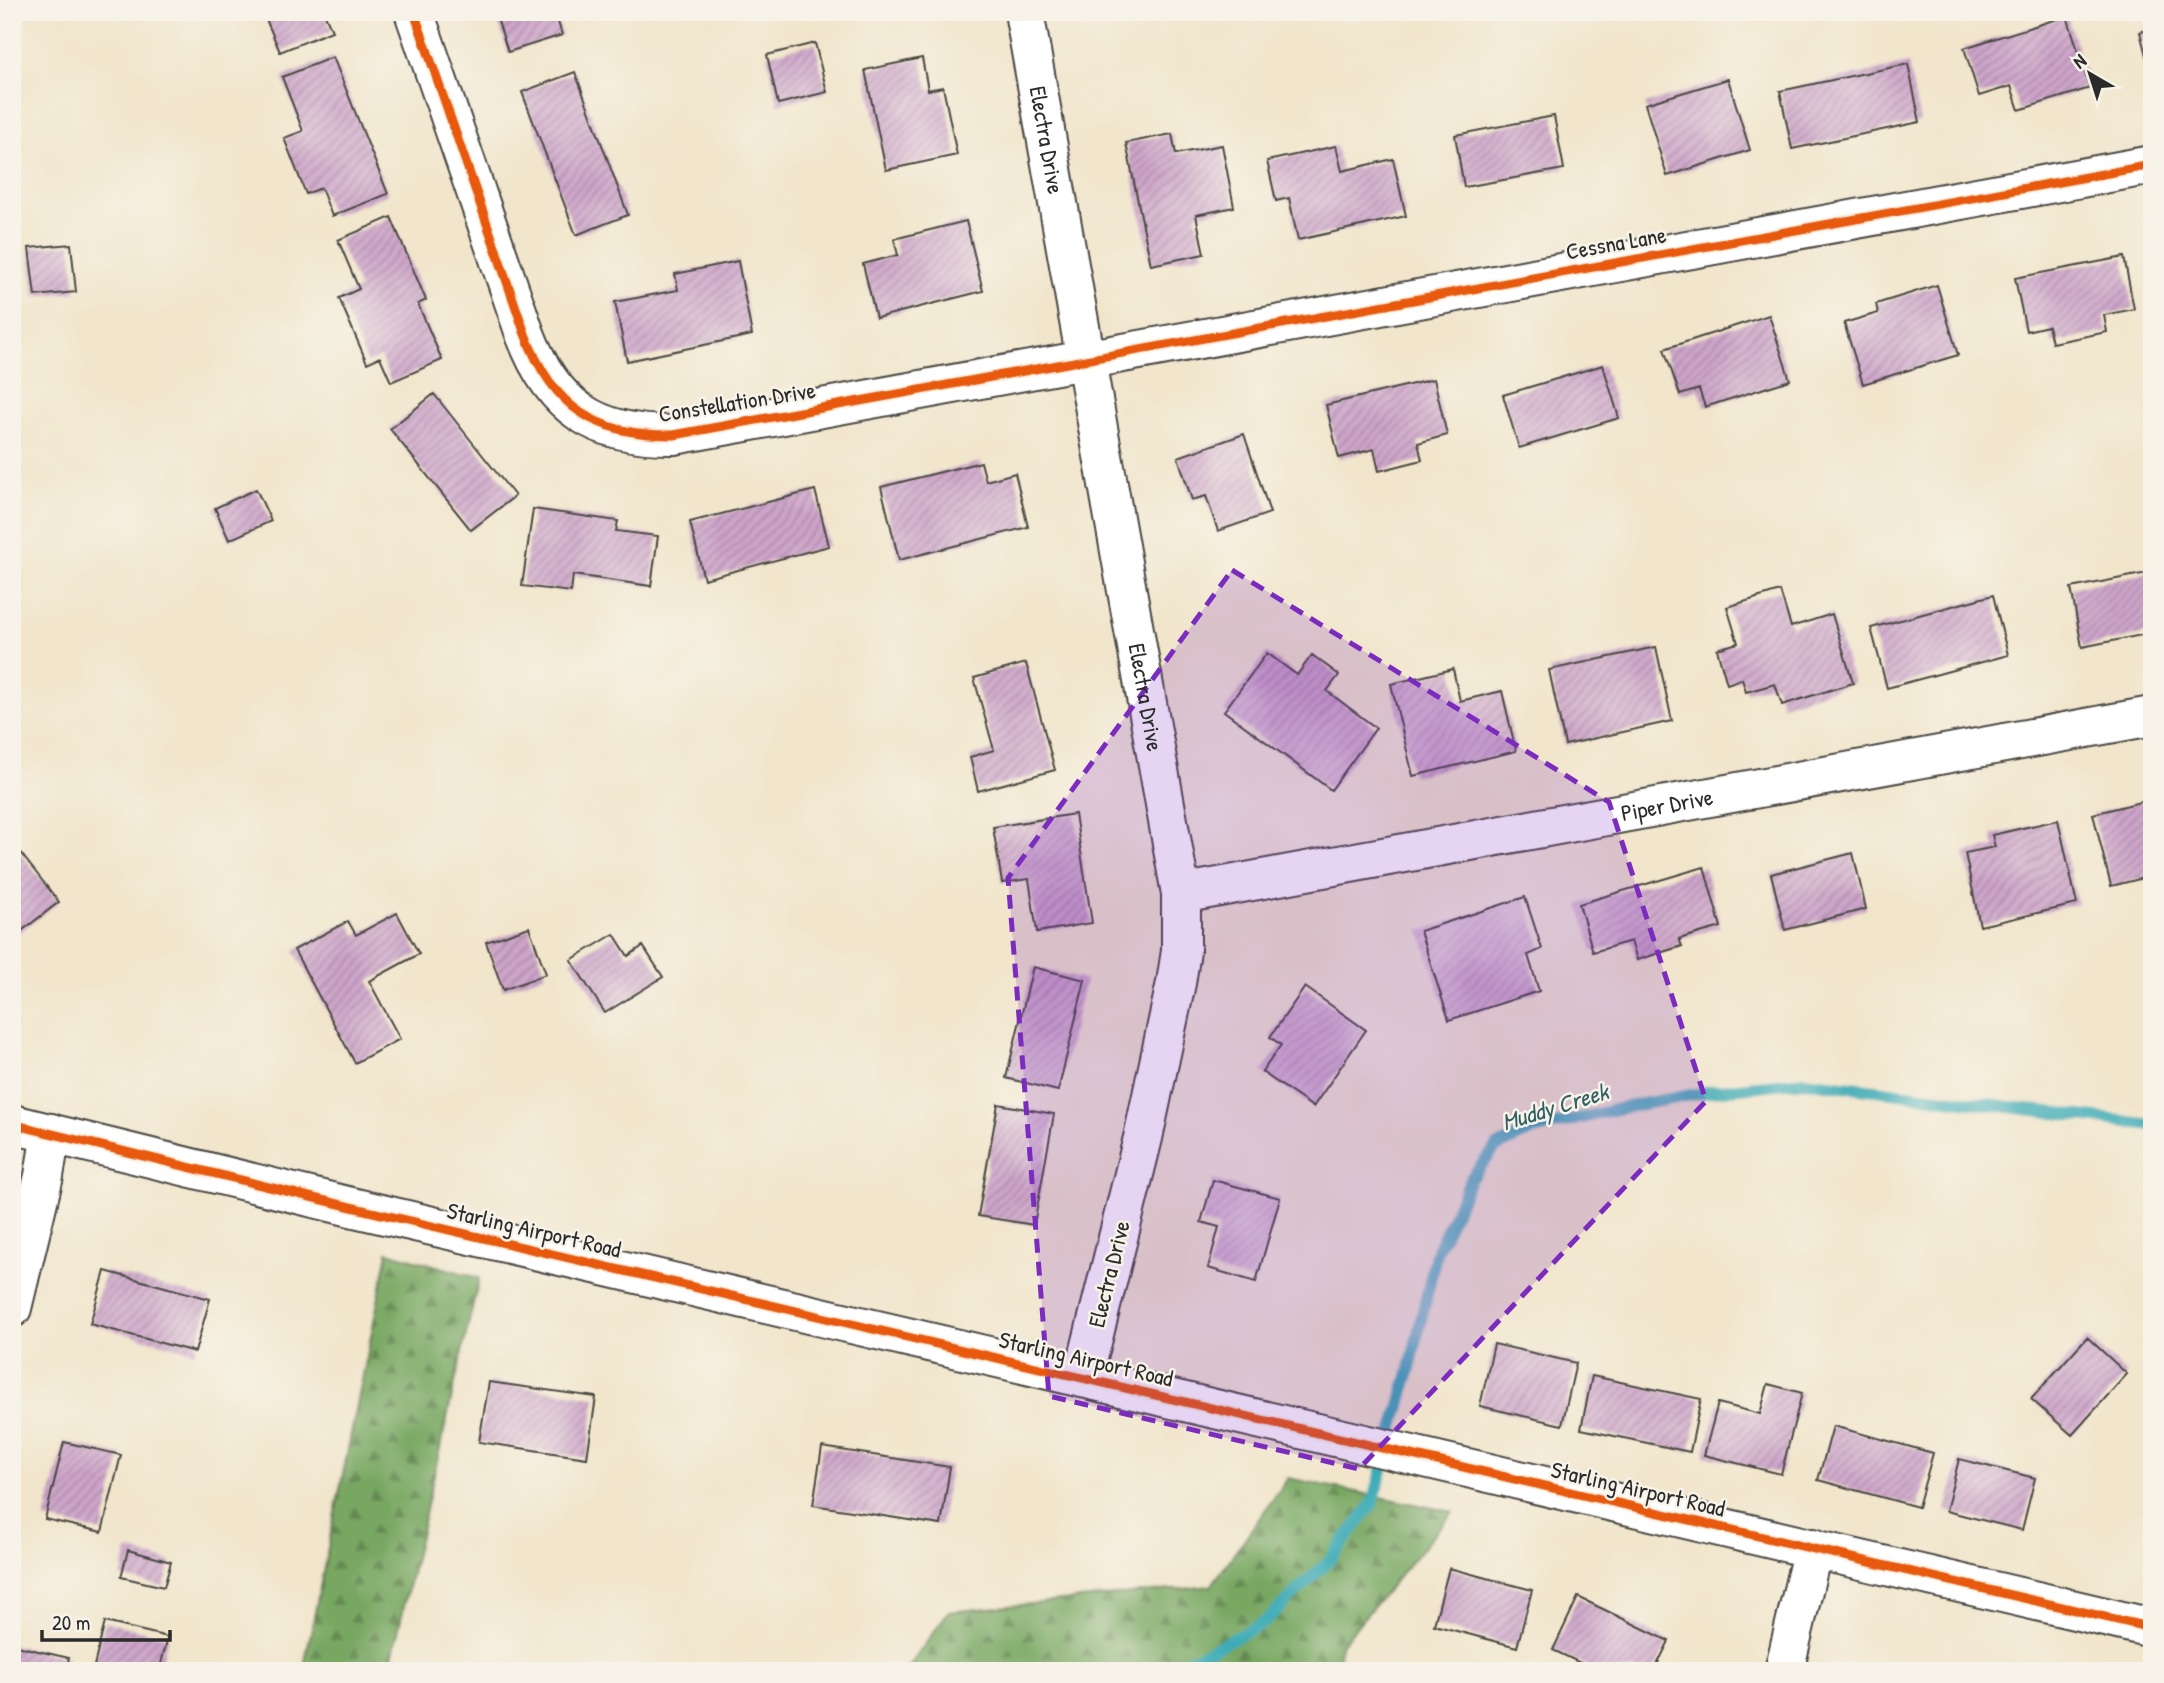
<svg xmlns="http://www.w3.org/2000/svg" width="2164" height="1683" font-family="'Patrick Hand',sans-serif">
	<defs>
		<pattern id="forest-firs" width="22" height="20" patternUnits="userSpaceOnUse" patternTransform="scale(1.75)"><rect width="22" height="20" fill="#78a762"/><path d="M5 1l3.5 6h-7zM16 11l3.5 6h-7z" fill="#638851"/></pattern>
		<pattern id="building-hatch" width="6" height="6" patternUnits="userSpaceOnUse" patternTransform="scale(1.75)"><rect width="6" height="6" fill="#cea5ca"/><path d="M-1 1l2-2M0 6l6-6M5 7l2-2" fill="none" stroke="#a787a4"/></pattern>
	</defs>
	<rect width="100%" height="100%" fill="#f7f3e8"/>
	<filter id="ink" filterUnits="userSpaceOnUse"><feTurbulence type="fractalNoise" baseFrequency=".0143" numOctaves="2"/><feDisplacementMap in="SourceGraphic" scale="14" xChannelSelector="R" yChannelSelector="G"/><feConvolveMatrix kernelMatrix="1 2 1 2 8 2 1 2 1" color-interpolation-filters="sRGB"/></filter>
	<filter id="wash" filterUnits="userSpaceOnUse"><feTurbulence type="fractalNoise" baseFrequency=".00686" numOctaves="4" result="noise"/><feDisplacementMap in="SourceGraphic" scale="28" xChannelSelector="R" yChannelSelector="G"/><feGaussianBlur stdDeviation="1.57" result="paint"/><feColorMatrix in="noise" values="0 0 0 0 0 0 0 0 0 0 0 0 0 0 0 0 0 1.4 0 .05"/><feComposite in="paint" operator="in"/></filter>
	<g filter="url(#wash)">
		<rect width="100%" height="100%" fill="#f1e5cb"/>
		<!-- forest -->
		<path fill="url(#forest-firs)" stroke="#526946" stroke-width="2" d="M 388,1252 L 479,1278 L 389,1671 L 303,1671 Z
			M 1288,1478 L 1453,1512 L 1340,1646 L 1338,1671 L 906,1671 L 948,1612 L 1211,1586 Z"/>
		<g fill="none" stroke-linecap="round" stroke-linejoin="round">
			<!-- stream -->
			<path stroke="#3aaab6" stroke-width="12" d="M 1162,1671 L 1194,1658 L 1265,1622 L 1330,1560 L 1373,1503 L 1410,1369 L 1437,1250 L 1471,1178 L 1496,1147 L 1533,1130 L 1622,1108 L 1712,1091 L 1804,1081 L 2152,1125"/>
		</g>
		<g id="blocks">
			<!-- building -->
			<path fill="url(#building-hatch)" d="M 263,12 L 324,12 L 332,31 L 280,52 Z
				M 495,12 L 555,12 L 562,35 L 508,52 Z
				M 2067,16 L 2090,88 L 2019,110 L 2011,86 L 1979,96 L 1964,48 Z
				M 2152,29 L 2152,75 L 2151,75 L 2140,32 Z
				M 815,43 L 827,92 L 778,104 L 767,55 Z
				M 333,57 L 388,194 L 332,216 L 321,188 L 306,194 L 284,138 L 303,131 L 282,77 Z
				M 922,58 L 928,90 L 943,87 L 957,155 L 886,170 L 865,70 Z
				M 1908,64 L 1920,122 L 1792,149 L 1780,91 Z
				M 575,72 L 628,215 L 576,235 L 522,92 Z
				M 1728,79 L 1750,150 L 1667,176 L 1645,104 Z
				M 1554,116 L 1564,169 L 1464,187 L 1455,135 Z
				M 1172,134 L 1176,154 L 1222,145 L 1234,207 L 1196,215 L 1204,254 L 1151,265 L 1126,143 Z
				M 1336,146 L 1342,171 L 1393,159 L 1406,216 L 1298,240 L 1289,198 L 1276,201 L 1267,161 Z
				M 391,217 L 426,300 L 418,304 L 442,360 L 391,382 L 380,357 L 367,363 L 339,298 L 359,289 L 338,240 Z
				M 966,221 L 983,291 L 876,318 L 863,264 L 898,255 L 894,239 Z
				M 71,244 L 76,292 L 35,296 L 29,248 Z
				M 2124,257 L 2134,309 L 2104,315 L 2107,332 L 2052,343 L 2048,326 L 2026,331 L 2015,278 Z
				M 738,261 L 752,335 L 627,361 L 615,302 L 678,290 L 675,274 Z
				M 1937,285 L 1958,355 L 1863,384 L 1844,323 L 1878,313 L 1876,304 Z
				M 1769,315 L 1790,380 L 1705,407 L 1699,389 L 1680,395 L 1664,349 Z
				M 1603,365 L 1619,418 L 1519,448 L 1503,395 Z
				M 1434,379 L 1447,435 L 1418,443 L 1422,460 L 1379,471 L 1374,449 L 1339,458 L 1326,405 Z
				M 434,394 L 515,496 L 471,530 L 390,429 Z
				M 1244,434 L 1270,513 L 1218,531 L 1206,496 L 1192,500 L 1178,457 Z
				M 981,462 L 986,481 L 1015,473 L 1028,527 L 899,560 L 881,487 Z
				M 256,489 L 271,521 L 229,540 L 215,508 Z
				M 815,490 L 829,546 L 704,579 L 690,522 Z
				M 533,509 L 618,521 L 616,531 L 658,536 L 651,586 L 573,575 L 571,592 L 522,586 Z
				M 2152,572 L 2152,633 L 2082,647 L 2071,588 Z
				M 1780,591 L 1791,627 L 1832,614 L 1853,683 L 1782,705 L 1775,684 L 1746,692 L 1742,679 L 1727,684 L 1717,649 L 1738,643 L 1727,607 Z
				M 1993,595 L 2008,655 L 1887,688 L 1871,628 Z
				M 1656,647 L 1672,721 L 1565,745 L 1549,670 Z
				M 1267,653 L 1297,675 L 1312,655 L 1339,675 L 1327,691 L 1376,728 L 1331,790 L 1224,711 Z
				M 1026,663 L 1055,770 L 978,791 L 970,757 L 994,750 L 974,678 Z
				M 1453,669 L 1460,701 L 1502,691 L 1516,751 L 1413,776 L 1391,684 Z
				M 2152,799 L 2152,876 L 2111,886 L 2093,814 Z
				M 1075,814 L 1092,923 L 1037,932 L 1029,879 L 1002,883 L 993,827 Z
				M 2058,820 L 2077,904 L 1980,926 L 1965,853 L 1995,847 L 1992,835 Z
				M 12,842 L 59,902 L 15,936 L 12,932 Z
				M 1853,853 L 1866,909 L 1785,930 L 1771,874 Z
				M 1704,867 L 1721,927 L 1679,939 L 1682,946 L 1637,960 L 1631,941 L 1593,952 L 1579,904 Z
				M 1525,897 L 1542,949 L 1528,955 L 1539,991 L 1449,1020 L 1420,931 Z
				M 397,913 L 419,954 L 369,981 L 400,1039 L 355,1063 L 294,950 L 348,921 L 356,935 Z
				M 529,927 L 546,974 L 503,990 L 486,942 Z
				M 614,934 L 628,956 L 643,946 L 663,977 L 605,1013 L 571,960 Z
				M 1033,967 L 1085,980 L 1058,1091 L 1006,1078 Z
				M 1305,987 L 1366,1030 L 1313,1107 L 1262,1072 L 1281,1045 L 1270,1037 Z
				M 998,1104 L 1054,1114 L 1034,1225 L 978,1216 Z
				M 1213,1180 L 1280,1198 L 1256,1282 L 1208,1268 L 1219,1227 L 1201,1222 Z
				M 105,1271 L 210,1299 L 195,1352 L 90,1324 Z
				M 2087,1337 L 2127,1374 L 2072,1435 L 2031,1399 Z
				M 1494,1344 L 1576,1363 L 1562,1425 L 1480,1406 Z
				M 1592,1376 L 1701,1399 L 1690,1452 L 1581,1429 Z
				M 489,1382 L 596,1397 L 587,1458 L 479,1442 Z
				M 1768,1384 L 1802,1393 L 1781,1474 L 1704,1455 L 1718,1403 L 1760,1414 Z
				M 1833,1426 L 1933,1453 L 1918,1507 L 1818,1480 Z
				M 64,1442 L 121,1455 L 102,1532 L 45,1519 Z
				M 822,1447 L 950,1467 L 941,1525 L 813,1505 Z
				M 1959,1459 L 2035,1478 L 2022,1530 L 1946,1511 Z
				M 128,1550 L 171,1562 L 164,1587 L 121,1577 Z
				M 1449,1568 L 1532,1590 L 1517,1647 L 1434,1625 Z
				M 1578,1597 L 1669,1641 L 1654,1671 L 1597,1671 L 1553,1650 Z
				M 105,1622 L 168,1637 L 159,1671 L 112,1671 L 94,1666 Z
				M 12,1645 L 69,1658 L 66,1671 L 12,1671 Z"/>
		</g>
	</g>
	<g filter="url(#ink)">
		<use href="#blocks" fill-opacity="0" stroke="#494743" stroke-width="2"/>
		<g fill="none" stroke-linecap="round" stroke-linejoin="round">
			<defs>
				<g id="minor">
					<path d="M 414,12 L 525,334 C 553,408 596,436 674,435 L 2152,165"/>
					<path id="s1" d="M 1024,12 L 1181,894 L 1181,951 L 1176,983 L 1143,1138 L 1083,1378"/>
					<path id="s2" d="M 1181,894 L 2152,716"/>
					<path d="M 12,1124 L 351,1207 L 2152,1628"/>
					<path d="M 12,1308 L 44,1176 L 51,1133"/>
					<path d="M 1784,1671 L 1813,1548"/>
				</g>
			</defs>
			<!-- minor casing -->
			<use href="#minor" stroke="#494743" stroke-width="42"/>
			<!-- minor -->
			<use href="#minor" stroke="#fff" stroke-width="38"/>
			<defs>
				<path id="cycleway" d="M 414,12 L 525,334 C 553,408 596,436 674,435 L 2152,165
					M 12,1124 L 351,1207 L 2152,1628"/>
			</defs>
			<!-- cycleway casing -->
			<use href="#cycleway" stroke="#f7f3e8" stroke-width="13"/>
			<!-- cycleway -->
			<use href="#cycleway" stroke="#e8590c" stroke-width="9"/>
		</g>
	</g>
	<!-- marked area -->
	<path fill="#7b2cbf" fill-opacity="0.2" stroke="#7b2cbf" stroke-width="5" stroke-dasharray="14 9" stroke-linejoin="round" d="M 1232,570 L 1609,802 L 1706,1101 L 1359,1469 L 1049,1396 L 1008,878 Z"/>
	<g text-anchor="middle" stroke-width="5" stroke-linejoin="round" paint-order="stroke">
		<!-- street labels -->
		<g font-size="23" fill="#2b2b2b" stroke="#f7f3e8">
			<text dy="8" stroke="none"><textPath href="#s1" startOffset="130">Electra Drive</textPath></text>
			<text transform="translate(1616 243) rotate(-10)" y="8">Cessna Lane</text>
			<text transform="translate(737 402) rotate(-9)" y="8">Constellation Drive</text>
			<text dy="8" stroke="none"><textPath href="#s1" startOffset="696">Electra Drive</textPath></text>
			<text dy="8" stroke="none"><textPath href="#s2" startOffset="494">Piper Drive</textPath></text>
			<text transform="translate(534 1230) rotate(13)" y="8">Starling Airport Road</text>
			<text transform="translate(1109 1274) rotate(-76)" y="8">Electra Drive</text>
			<text transform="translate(1086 1359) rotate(13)" y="8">Starling Airport Road</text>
			<text transform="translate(1638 1489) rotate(13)" y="8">Starling Airport Road</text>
		</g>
		<!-- water labels -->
		<g font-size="24" font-style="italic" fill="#315e63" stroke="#f7f3e8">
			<text transform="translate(1555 1107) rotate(-17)" y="8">Muddy Creek</text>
		</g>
	</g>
	<!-- margin -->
	<rect width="2164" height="1683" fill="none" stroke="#f7f3e8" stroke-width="42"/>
	<!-- north arrow -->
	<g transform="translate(2090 74) rotate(321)" stroke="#f7f3e8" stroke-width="5" paint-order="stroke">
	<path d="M0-5L12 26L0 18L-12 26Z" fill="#2b2b2b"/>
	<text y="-10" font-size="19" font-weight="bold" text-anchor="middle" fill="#2b2b2b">N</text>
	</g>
	<!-- scale -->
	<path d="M42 1630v10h128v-10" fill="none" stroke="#2b2b2b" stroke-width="3.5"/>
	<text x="52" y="1630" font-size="21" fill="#2b2b2b" stroke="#f7f3e8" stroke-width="5" paint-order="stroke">20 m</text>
</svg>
